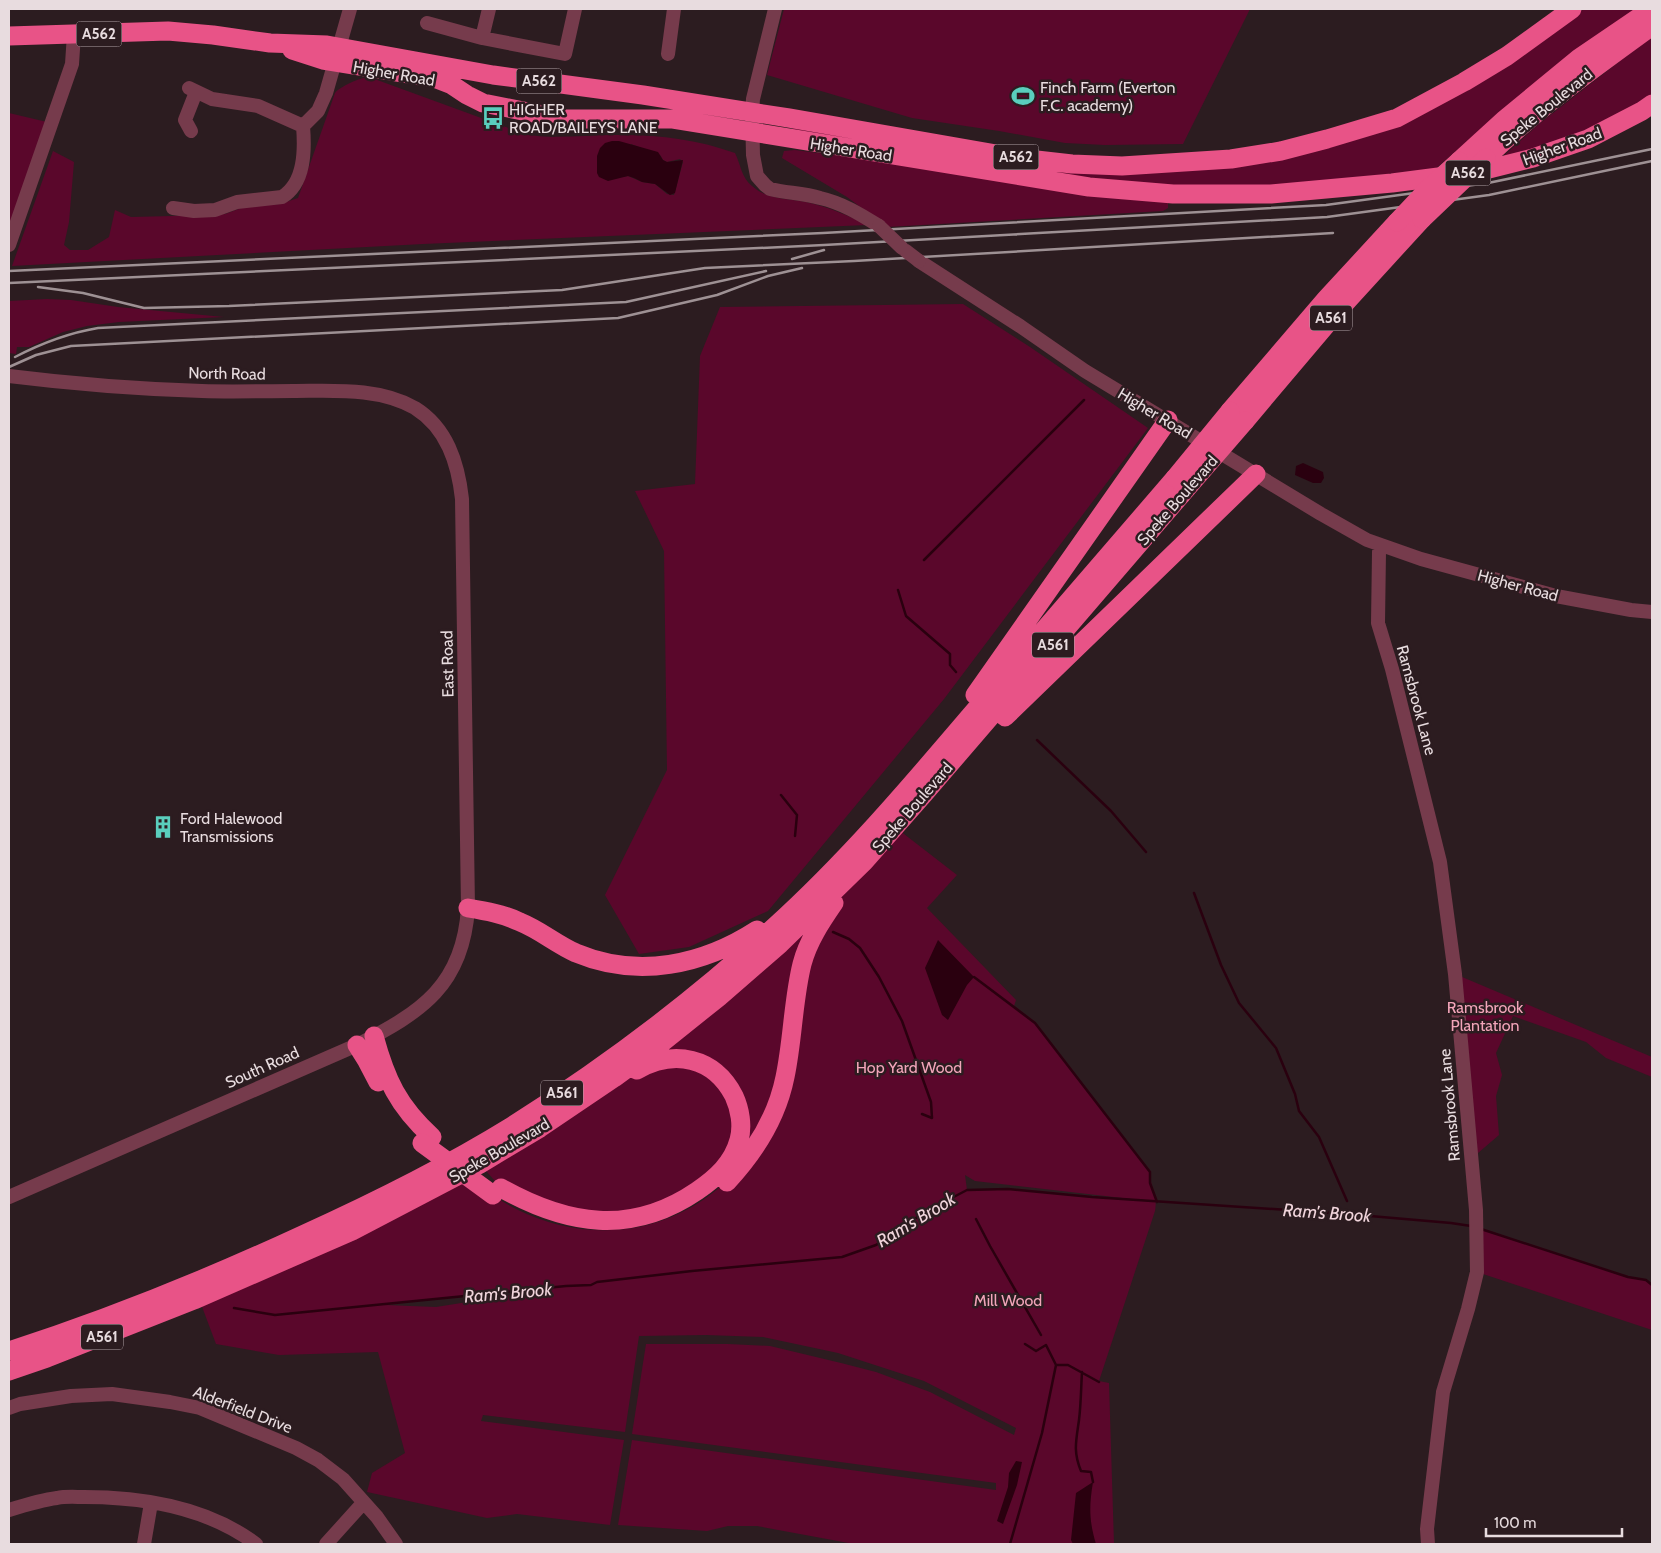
<svg xmlns="http://www.w3.org/2000/svg" width="1661" height="1553" font-family="Cabin,sans-serif">
	<rect width="100%" height="100%" fill="#2c1c20"/>
	<!-- green -->
	<path fill="#5a072b" fill-rule="evenodd" d="M 784,9 L 1250,9 L 1183,144 L 1105,145 L 1065,143 L 999,131 L 912,118 L 767,75 Z
		M 1584,9 L 1638,9 L 1500,113 L 1435,169 L 1282,185 L 1126,185 L 792,134 L 793,123 L 1006,163 L 1279,157 L 1486,77 Z
		M 1652,36 L 1652,96 L 1586,132 L 1499,160 L 1539,124 Z
		M 369,77 L 528,135 C 557,139 585,135 613,135 C 654,134 697,139 735,153 C 741,165 741,177 752,186 C 768,200 787,198 806,202 C 828,207 848,215 867,225 L 423,244 L 12,266 L 53,151 L 74,162 L 69,222 L 64,245 L 70,250 L 88,250 L 109,237 L 115,210 L 131,217 L 214,215 L 225,214 L 244,207 L 280,204 L 298,198 L 335,93 C 339,87 361,77 369,77 ZM 631,144 L 660,155 L 663,160 L 667,162 L 680,159 L 683,162 L 674,195 L 667,194 L 655,184 L 642,182 L 628,176 L 622,177 Z
		M 9,113 L 47,122 L 9,225 Z
		M 795,150 L 1168,199 L 1168,208 L 1163,211 L 887,227 L 847,197 L 782,158 L 784,151 Z
		M 47,299 L 71,300 L 118,307 L 224,317 L 119,322 L 87,326 L 63,332 L 29,347 L 17,347 L 16,354 L 9,353 L 9,301 Z
		M 963,304 L 1030,347 L 1148,428 L 944,699 L 768,911 L 689,947 L 639,954 L 605,895 L 667,770 L 664,551 L 635,491 L 695,484 L 700,356 L 720,307 Z
		M 895,827 L 957,875 L 927,908 L 1016,1000 L 1014,1006 L 1035,1023 L 1150,1172 C 1150,1188 1158,1196 1155,1211 L 1099,1381 L 1109,1383 L 1114,1544 L 854,1544 L 757,1526 L 728,1526 L 707,1531 L 618,1525 L 632,1440 L 996,1490 L 996,1483 L 632,1434 L 646,1344 L 728,1344 L 770,1346 L 841,1363 L 876,1372 L 930,1392 L 1014,1435 L 1016,1428 L 924,1381 L 838,1353 L 763,1337 L 706,1335 L 639,1336 L 625,1432 L 483,1415 L 481,1421 L 624,1440 L 610,1525 L 517,1514 L 487,1518 L 367,1492 L 372,1473 L 405,1453 L 378,1352 L 279,1355 L 216,1344 L 201,1304 L 466,1175 C 482,1187 498,1200 516,1209 C 590,1246 674,1235 733,1175 L 685,1199 L 598,1221 L 501,1188 L 480,1164 ZM 965,1175 L 975,1181 L 1140,1200 L 1008,1189 L 967,1190 ZM 568,1286 L 436,1307 L 385,1305 L 385,1304 Z
		M 1455,974 L 1652,1057 L 1652,1077 L 1606,1058 L 1586,1042 L 1513,1016 L 1496,1053 L 1502,1075 L 1496,1096 L 1499,1135 L 1471,1159 Z
		M 1477,1227 L 1628,1277 L 1646,1280 L 1652,1285 L 1652,1330 L 1477,1272 Z"/>
	<!-- water -->
	<path fill="#2a000f" d="M 612,141 L 619,141 L 658,152 L 663,160 L 667,162 L 683,160 L 675,193 L 670,195 L 655,184 L 642,182 L 634,178 L 628,176 L 608,181 L 599,177 L 597,173 L 597,156 L 600,148 L 605,143 Z
		M 1303,463 L 1323,472 L 1324,478 L 1321,483 L 1313,483 L 1295,475 L 1296,466 Z
		M 938,940 L 974,977 L 967,985 L 948,1020 L 942,1015 L 925,968 Z
		M 1016,1461 L 1022,1462 L 1017,1485 L 1003,1524 L 997,1521 L 1008,1487 L 1009,1473 Z
		M 1093,1482 C 1089,1506 1089,1521 1096,1544 L 1073,1544 L 1071,1540 L 1076,1493 Z"/>
	<g fill="none" stroke-linecap="round" stroke-linejoin="round">
		<!-- stream -->
		<path stroke="#2a000f" stroke-width="2.5" d="M 924,560 L 1084,400
			M 898,590 L 906,616 L 950,654 L 950,665 L 956,672
			M 1037,740 L 1111,811 L 1146,852
			M 781,795 L 797,815 L 795,836
			M 1194,893 L 1221,965 L 1239,1003 L 1276,1048 L 1295,1094 L 1299,1111 L 1319,1137 L 1347,1201
			M 833,932 L 849,939 L 860,948 L 879,977 L 902,1021 L 931,1102 L 932,1118 L 922,1114
			M 974,977 L 1035,1023 L 1150,1172 L 1150,1183 L 1157,1202
			M 976,1219 L 990,1246 L 1041,1335
			M 1481,1229 L 1628,1277 L 1646,1280 L 1652,1285
			M 234,1308 L 275,1315 L 566,1286 L 591,1285 L 597,1282 L 692,1271 L 842,1257 L 876,1245 L 925,1212 L 967,1190 L 1008,1189 L 1092,1197 L 1347,1214 L 1451,1223 L 1471,1226
			M 1056,1365 L 1068,1365 L 1099,1382
			M 1082,1372 C 1081,1388 1081,1404 1079,1420 C 1076,1441 1073,1452 1081,1471 L 1091,1472 L 1093,1482
			M 1010,1544 L 1042,1433 L 1056,1365 L 1046,1345 L 1036,1351 L 1025,1344"/>
		<!-- minor -->
		<path stroke="#763b4c" stroke-width="14" d="M 775,9 L 753,99 L 752,112 L 753,155 L 757,176 L 765,185 L 770,189 C 786,193 803,193 820,198 C 842,203 860,214 879,226
			M 427,23 L 482,38 L 565,54 L 575,9
			M 482,38 L 489,9
			M 668,54 L 674,9
			M 189,88 L 212,99 L 258,106 L 303,126 L 318,111 L 326,93 L 350,9
			M 191,131 L 185,120 L 196,92
			M 173,208 L 194,211 L 215,210 L 237,202 L 282,197 C 305,183 305,150 303,126
			M 9,245 L 72,64 L 74,34
			M 919,261 L 1020,326 L 1085,371 L 1321,514 L 1367,540 L 1421,559 L 1556,596 L 1631,610 L 1652,612
			M 9,376 C 73,384 137,389 202,391 C 232,392 262,391 293,391 C 332,391 379,387 415,408 C 447,428 458,463 462,499 L 468,908 C 463,985 422,1012 357,1045 L 9,1197
			M 1381,545 L 1379,552 L 1378,623 L 1392,669 L 1440,862 L 1455,974 L 1476,1210 L 1477,1272 L 1468,1309 L 1443,1392 L 1427,1529 L 1428,1544
			M 9,1408 L 20,1404 L 71,1396 L 112,1394 L 170,1402 L 200,1408 L 296,1448 L 318,1460 L 343,1479 L 377,1517 L 396,1544
			M 9,1510 C 25,1505 41,1500 57,1498 C 66,1496 76,1497 84,1497 C 143,1497 208,1508 256,1544
			M 144,1544 L 151,1503
			M 326,1544 L 363,1503"/>
		<!-- highway -->
		<path stroke="#e85387" stroke-width="19" d="M 9,36 L 168,31 L 213,35 L 270,43 L 327,45 L 493,75 L 643,95 L 789,118 L 1019,158 L 1072,164 L 1122,166 L 1231,159 L 1281,151 L 1327,139 L 1397,118 L 1464,82 L 1507,56 L 1572,9
			M 292,50 L 323,60 L 434,78 L 452,85 L 467,95 L 483,103 L 563,119 L 673,119 L 1089,187 L 1173,194 L 1271,194 L 1392,183 L 1477,172 L 1533,158 L 1588,139 L 1642,111 L 1652,104
			M 1486,158 C 1537,109 1594,68 1652,26
			M 1459,161 L 1505,119 L 1579,58 L 1651,9
			M 1230,411 L 1326,299 L 1397,222
			M 1245,421 L 1337,312 L 1422,219
			M 975,695 L 1168,420
			M 1005,717 L 1256,474
			M 468,908 C 486,911 503,914 520,922 C 540,930 556,944 576,953 C 638,979 703,965 757,930
			M 374,1036 C 386,1080 398,1106 432,1137
			M 357,1045 L 367,1061 L 378,1082
			M 727,1182 C 755,1152 777,1117 785,1077 C 793,1039 793,1000 802,964 C 808,941 821,922 834,903
			M 501,1188 C 567,1225 631,1236 697,1191 C 716,1178 733,1163 739,1140 C 743,1126 740,1109 734,1096 C 714,1057 674,1049 637,1070
			M 9,1351 C 108,1319 205,1280 300,1236 C 373,1203 444,1168 512,1126 C 604,1068 692,1002 773,928 C 845,863 908,789 971,715 C 1039,636 1107,556 1175,478
			M 9,1371 L 47,1358 L 194,1300 L 352,1231 L 480,1164 L 540,1128 L 614,1078 L 659,1045 L 719,997 L 780,944 L 864,862 L 924,794 L 1181,495"/>
		<!-- rail -->
		<path stroke="#9e9194" stroke-width="2.5" d="M 792,259 L 824,250
			M 9,271 L 823,233 L 1326,205 L 1488,183 L 1652,149
			M 9,283 L 824,245 L 1327,217 L 1489,195 L 1652,161
			M 38,287 L 83,293 L 144,308 L 229,306 L 562,290 L 705,268 L 854,261 L 1333,233
			M 15,357 C 42,343 68,333 98,328 L 626,302 L 766,271
			M 9,367 L 36,355 L 71,346 L 618,318 L 717,295 L 768,276 L 802,268"/>
		<!-- minor-bridge -->
		<path stroke="#763b4c" stroke-width="14" d="M 879,226 L 902,248
			M 906,251 L 919,261"/>
		<!-- highway-bridge -->
		<path stroke="#e85387" stroke-width="19" d="M 1422,219 L 1486,158
			M 1397,222 L 1428,189 L 1459,161
			M 1175,478 L 1230,411
			M 1181,495 L 1245,421
			M 422,1143 L 493,1195"/>
	</g>
	<!-- icons -->
	<defs>
		<symbol id="stadium-bare" viewBox="-9 -9 18 18"><path d="M0-5a6.5 5 0 1 0 0 10a6.5 5 0 1 0 0-10ZM-3.5-1.8h7v3.6h-7Z" fill="#5acebd" stroke="#2c1c20" stroke-width="2.5" paint-order="stroke"/></symbol>
		<symbol id="bus-bare" viewBox="-9 -9 18 18"><path d="M-5-6H5V4H4V6H2V4H-2V6H-4V4H-5ZM-3.5-4V0h7V-4ZM-3.5 1.2v1.5H-2V1.2ZM2 1.2v1.5H3.5V1.2Z" fill="#5acebd" stroke="#2c1c20" stroke-width="2.5" paint-order="stroke"/></symbol>
		<symbol id="building-bare" viewBox="-9 -9 18 18"><path d="M-4-6H4V6H1V3H-1V6H-4ZM-2.5-4.3h1.7v1.8h-1.7ZM.8-4.3h1.7v1.8H.8ZM-2.5-1h1.7V.8h-1.7ZM.8-1h1.7V.8H.8Z" fill="#5acebd" stroke="#2c1c20" stroke-width="2.5" paint-order="stroke"/></symbol>
	</defs>
	<g fill-rule="evenodd">
		<use href="#stadium-bare" x="1007" y="80" width="32" height="32"/>
		<use href="#bus-bare" x="477" y="102" width="32" height="32"/>
		<use href="#building-bare" x="147" y="811" width="32" height="32"/>
	</g>
	<g text-anchor="middle" stroke-width="5" stroke-linejoin="round" paint-order="stroke">
		<!-- shield labels -->
		<g fill="#2c1c20" stroke="#b0a2a6" stroke-width="1">
			<rect x="76.5" y="21.5" width="45" height="25" rx="4"/>
			<rect x="516.5" y="68.5" width="45" height="25" rx="4"/>
			<rect x="993.5" y="144.5" width="45" height="25" rx="4"/>
			<rect x="1445.5" y="160.5" width="45" height="25" rx="4"/>
			<rect x="1310" y="305.5" width="42" height="25" rx="4"/>
			<rect x="1032" y="632.5" width="42" height="25" rx="4"/>
			<rect x="541" y="1080.5" width="42" height="25" rx="4"/>
			<rect x="81" y="1324.5" width="42" height="25" rx="4"/>
		</g>
		<g font-size="15" font-weight="bold" fill="#e8dcdf">
			<text x="99" y="39">A562</text>
			<text x="539" y="86">A562</text>
			<text x="1016" y="162">A562</text>
			<text x="1468" y="178">A562</text>
			<text x="1331" y="323">A561</text>
			<text x="1053" y="650">A561</text>
			<text x="562" y="1098">A561</text>
			<text x="102" y="1342">A561</text>
		</g>
		<!-- street labels -->
		<g font-size="16" fill="#e8dcdf" stroke="#2c1c20">
			<text transform="translate(394 73) rotate(10)" y="6">Higher Road</text>
			<text transform="translate(1546 107) rotate(-39)" y="6">Speke Boulevard</text>
			<text transform="translate(1562 146) rotate(-20)" y="6">Higher Road</text>
			<text transform="translate(851 149) rotate(9)" y="6">Higher Road</text>
			<text transform="translate(227 373) rotate(1)" y="6">North Road</text>
			<text transform="translate(1155 413) rotate(31)" y="6">Higher Road</text>
			<text transform="translate(1177 500) rotate(-49)" y="6">Speke Boulevard</text>
			<text transform="translate(1518 585) rotate(15)" y="6">Higher Road</text>
			<text transform="translate(447 664) rotate(-91)" y="6">East Road</text>
			<text transform="translate(1417 700) rotate(75)" y="6">Ramsbrook Lane</text>
			<text transform="translate(912 807) rotate(-49)" y="6">Speke Boulevard</text>
			<text transform="translate(262 1067) rotate(-24)" y="6">South Road</text>
			<text transform="translate(1449 1105) rotate(-95)" y="6">Ramsbrook Lane</text>
			<text transform="translate(499 1150) rotate(-30)" y="6">Speke Boulevard</text>
			<text transform="translate(243 1409) rotate(21)" y="6">Alderfield Drive</text>
		</g>
		<!-- poi labels -->
		<g font-size="16" fill="#e8dcdf" stroke="#2c1c20" text-anchor="start">
			<text x="1040" y="93">Finch Farm (Everton<tspan x="1040" dy="18">F.C. academy)</tspan></text>
			<text x="509" y="115">HIGHER<tspan x="509" dy="18">ROAD/BAILEYS LANE</tspan></text>
			<text x="180" y="824">Ford Halewood<tspan x="180" dy="18">Transmissions</tspan></text>
		</g>
		<!-- park labels -->
		<g font-size="16" fill="#f3a5ba" stroke="#2c1c20">
			<text x="1485" y="1013">Ramsbrook<tspan x="1485" dy="18">Plantation</tspan></text>
			<text x="909" y="1073">Hop Yard Wood</text>
			<text x="1008" y="1306">Mill Wood</text>
		</g>
		<!-- water labels -->
		<g font-size="18" font-style="italic" fill="#f1d5dc" stroke="#2c1c20">
			<text transform="translate(1327 1213) rotate(4)" y="6">Ram's Brook</text>
			<text transform="translate(916 1220) rotate(-31)" y="6">Ram's Brook</text>
			<text transform="translate(508 1293) rotate(-5)" y="6">Ram's Brook</text>
		</g>
	</g>
	<!-- border -->
	<rect width="1661" height="1553" fill="none" stroke="#e8dcdf" stroke-width="20"/>
	<!-- scale -->
	<path d="M1486 1528v8h136v-8" fill="none" stroke="#e8dcdf" stroke-width="2.5"/>
	<text x="1494" y="1528" font-size="15" fill="#e8dcdf" stroke="#2c1c20" stroke-width="4" paint-order="stroke">100 m</text>
</svg>
